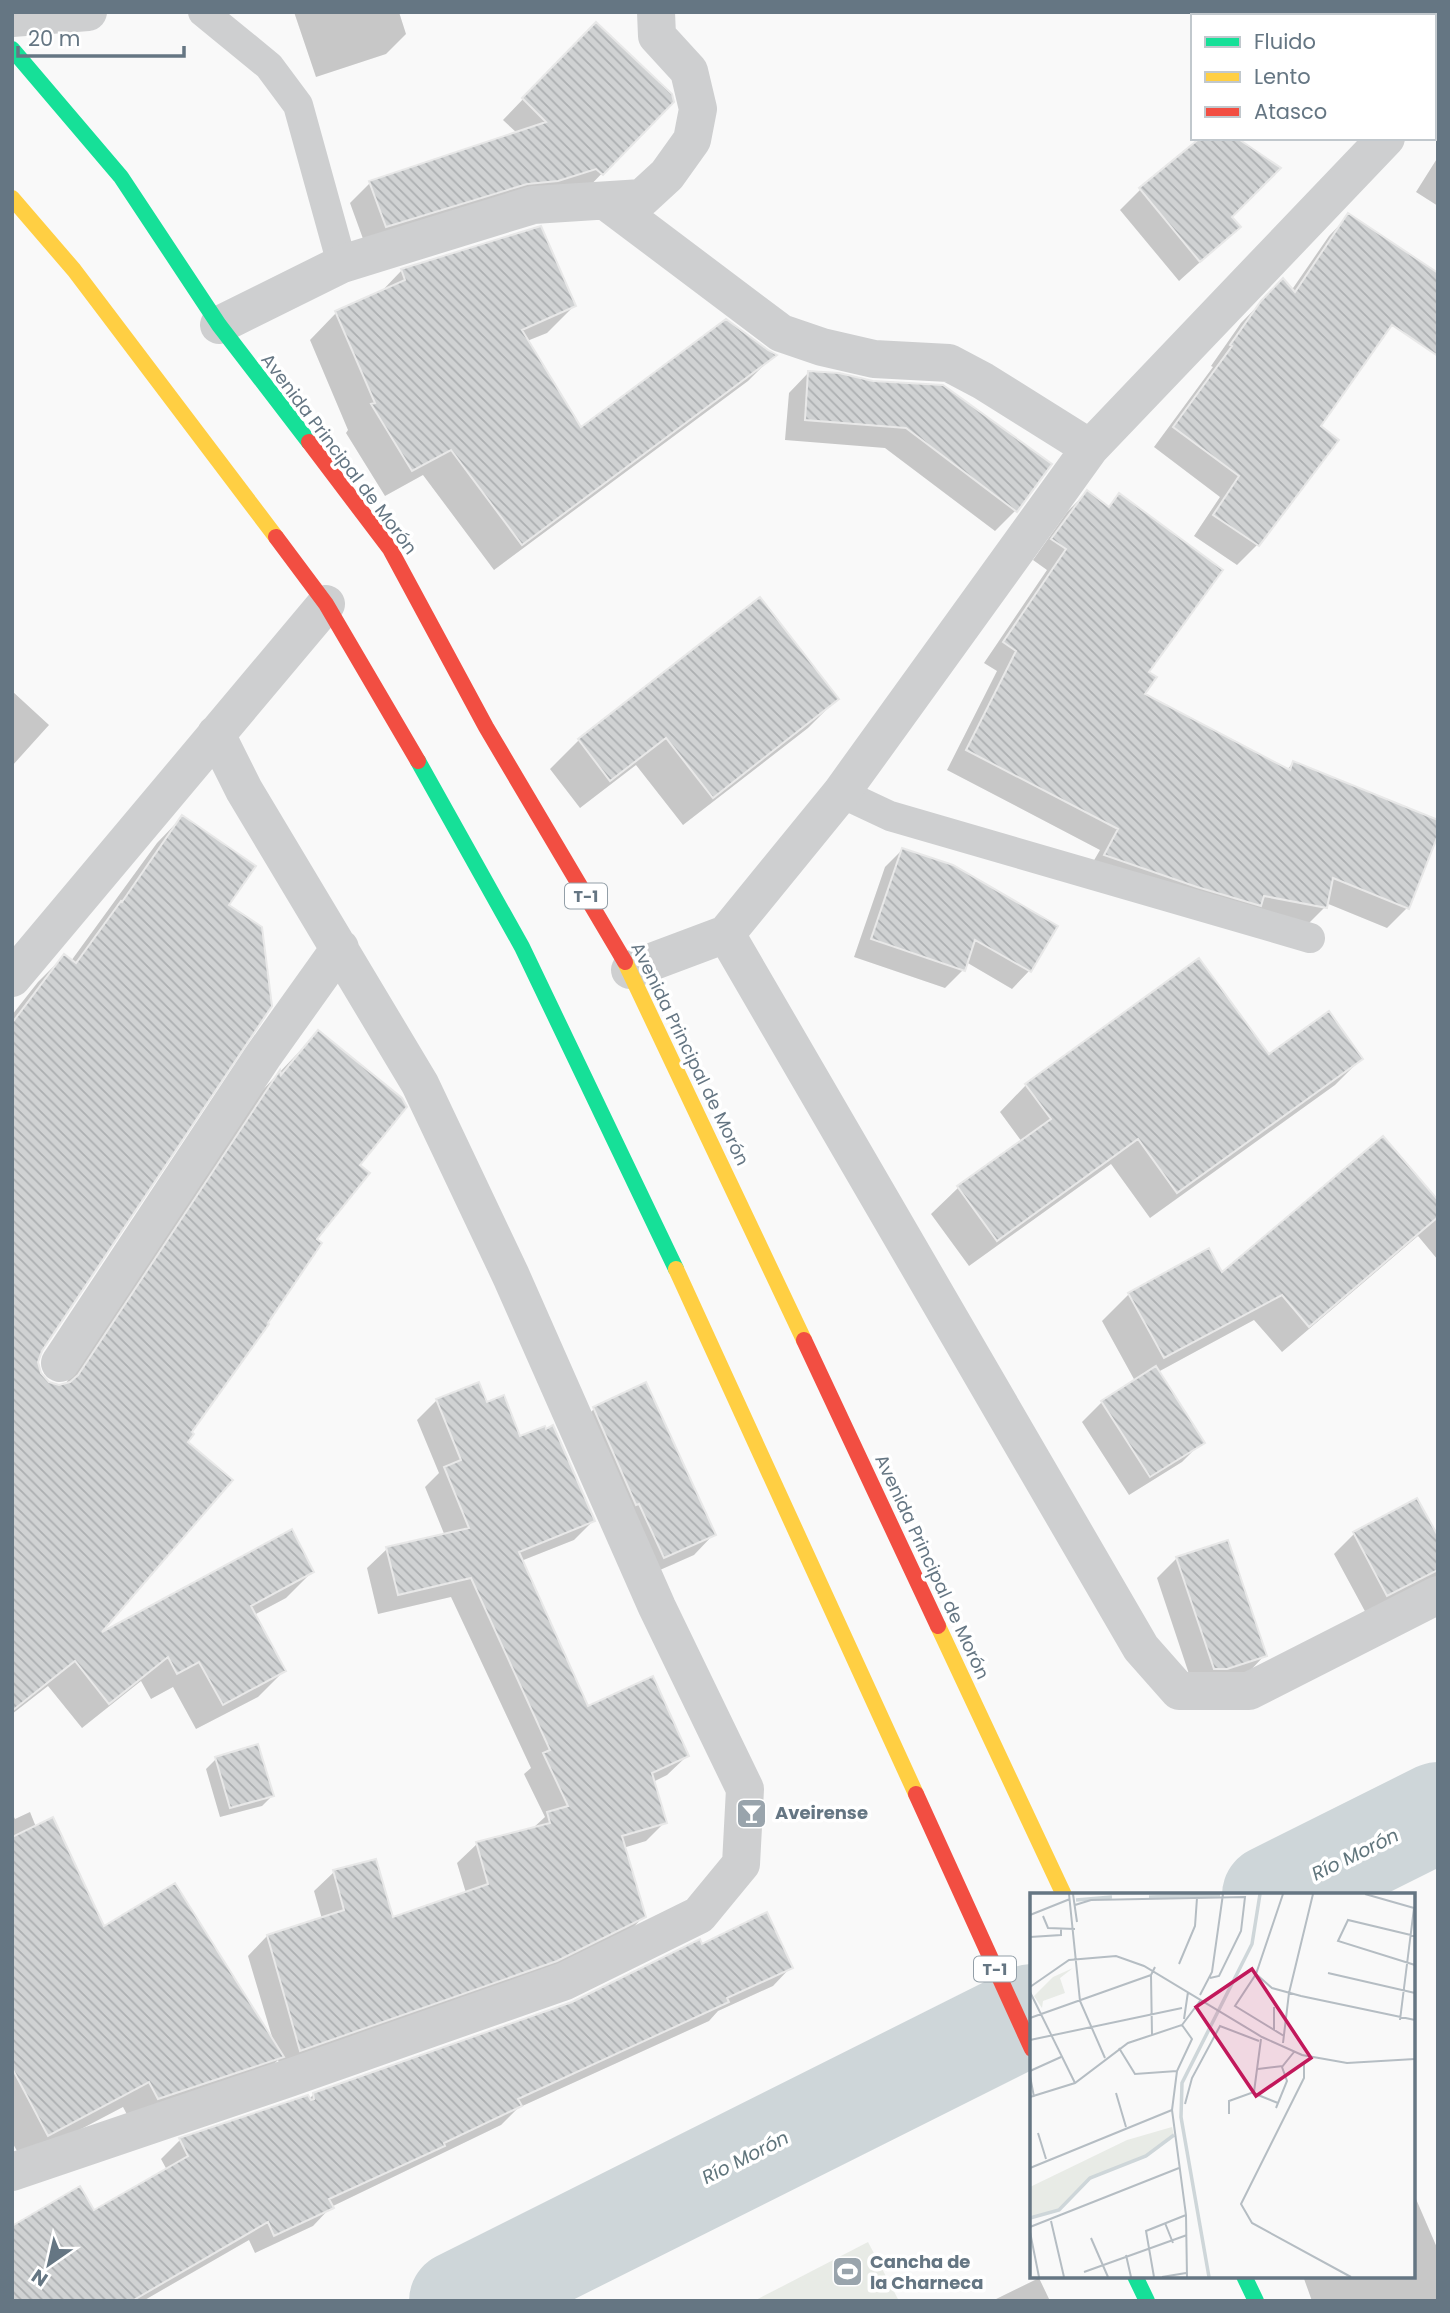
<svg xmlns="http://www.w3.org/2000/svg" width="1450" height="2313" font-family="Poppins,sans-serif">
	<defs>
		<pattern id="building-back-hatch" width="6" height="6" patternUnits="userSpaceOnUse" patternTransform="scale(1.75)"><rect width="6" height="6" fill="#d0d2d3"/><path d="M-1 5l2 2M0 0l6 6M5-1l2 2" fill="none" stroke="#acafb1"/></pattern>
	</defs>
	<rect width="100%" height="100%" fill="#f9f9f9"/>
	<!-- garden -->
	<path fill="#e8ebe6" d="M 868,2242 L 899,2301 L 754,2301 Z"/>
	<!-- shadow -->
	<path fill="#0003" d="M 294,12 L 399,12 L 406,34 L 386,54 L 316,77 Z
		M 1274,12 L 1396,12 L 1393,16 L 1270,16 Z
		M 576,44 L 672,101 L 582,194 L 366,247 L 350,203 L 370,183 L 517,133 L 503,120 Z
		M 1203,138 L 1230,217 L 1239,227 L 1179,281 L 1120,210 L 1140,190 Z
		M 1438,157 L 1438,206 L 1416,192 Z
		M 1349,215 L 1318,427 L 1257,545 L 1237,565 L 1194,536 L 1220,497 L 1154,447 L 1213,367 L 1211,366 L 1241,323 L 1283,280 L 1291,291 L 1329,236 Z
		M 402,270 L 574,306 L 547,333 L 527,341 L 580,430 L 774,355 L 748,381 L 494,570 L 423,475 L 385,496 L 346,433 L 348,430 L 310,340 L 336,313 L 378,295 Z
		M 809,372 L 1049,464 L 1015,511 L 995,531 L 885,448 L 785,440 L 789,393 Z
		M 1087,492 L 1107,508 L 1119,496 L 1147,672 L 1142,695 L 1286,771 L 1293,763 L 1407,908 L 1387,928 L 1326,903 L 1325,907 L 1305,927 L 1085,876 L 1100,850 L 947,770 L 997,671 L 984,663 L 1047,570 L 1033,560 L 1067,512 Z
		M 759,600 L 837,699 L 808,728 L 683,825 L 636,765 L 580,808 L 550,769 L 579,740 Z
		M 12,691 L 49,725 L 12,766 Z
		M 182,817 L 227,905 L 40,1350 L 36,1362 L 39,1374 L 48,1383 L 64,1386 L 255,1098 L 318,1032 L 357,1165 L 314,1239 L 190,1432 L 95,1637 L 312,1572 L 286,1598 L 254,1615 L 284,1671 L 258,1697 L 196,1729 L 173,1687 L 151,1699 L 141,1681 L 82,1728 L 48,1686 L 12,1714 L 12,1015 L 38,982 L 64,956 L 71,961 L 157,843 Z
		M 902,850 L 1055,927 L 1029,971 L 1012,989 L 966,962 L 963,970 L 945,988 L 854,957 L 885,867 Z
		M 1269,1057 L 1361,1059 L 1335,1085 L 1150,1218 L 1111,1164 L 969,1266 L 931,1214 L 958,1188 L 1022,1142 L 1000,1112 L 1026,1085 Z
		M 1438,1203 L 1438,1260 L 1418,1236 L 1282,1352 L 1254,1320 L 1158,1372 L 1202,1442 L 1182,1462 L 1129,1495 L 1082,1422 L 1102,1402 L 1135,1381 L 1102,1321 L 1129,1294 L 1209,1251 L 1222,1275 Z
		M 478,1384 L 487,1404 L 593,1521 L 574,1540 L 521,1561 L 587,1708 L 687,1756 L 667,1775 L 653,1782 L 665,1822 L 646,1841 L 623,1848 L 644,1916 L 625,1936 L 535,1980 L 281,2069 L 278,2060 L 256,2082 L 132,2124 L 123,2107 L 22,2160 L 12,2142 L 12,1813 L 15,1819 L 30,1812 L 36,1827 L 103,1929 L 273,2040 L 248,1956 L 267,1936 L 322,1919 L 314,1891 L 334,1872 L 392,1919 L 466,1893 L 457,1863 L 477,1844 L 532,1829 L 545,1817 L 524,1774 L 531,1768 L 451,1597 L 378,1614 L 367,1568 L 387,1549 L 445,1536 L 425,1487 L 439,1473 L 417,1420 L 437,1400 Z
		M 594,1409 L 714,1534 L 694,1555 L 644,1577 L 574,1429 Z
		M 1417,1501 L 1438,1540 L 1438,1575 L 1430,1583 L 1367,1615 L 1334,1554 L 1354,1534 Z
		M 1177,1558 L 1265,1655 L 1245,1676 L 1194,1689 L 1157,1578 Z
		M 216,1759 L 272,1796 L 262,1806 L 220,1817 L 206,1769 Z
		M 701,1946 L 791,1967 L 773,1986 L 718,2011 L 709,2021 L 518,2108 L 501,2125 L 331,2207 L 313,2226 L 255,2253 L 249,2240 L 143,2301 L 12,2301 L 86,2259 L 167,2170 L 161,2159 L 180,2140 L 307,2097 L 309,2099 L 314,2094 L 573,2003 Z
		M 1413,2192 L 1438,2250 L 1438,2301 L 1312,2301 L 1303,2276 L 1413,2276 Z
		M 1039,2278 L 1050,2301 L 992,2301 Z"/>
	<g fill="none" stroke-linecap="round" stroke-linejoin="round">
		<!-- river -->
		<path stroke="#ced6d9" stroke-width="100" d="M 1272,1895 L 1438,1812
			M 459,2301 L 1032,2014"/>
	</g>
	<!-- building -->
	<path fill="url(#building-back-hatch)" stroke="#e8e8e8" stroke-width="2" d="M 596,22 L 672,94 L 674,102 L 603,175 L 596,169 L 558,181 L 527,184 L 386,227 L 369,181 L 546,122 L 522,98 Z
		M 1200,138 L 1237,138 L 1281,168 L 1232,217 L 1241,227 L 1200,262 L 1139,188 Z
		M 1348,213 L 1438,273 L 1438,356 L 1392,325 L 1321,426 L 1339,440 L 1259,546 L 1213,515 L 1239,476 L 1173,427 L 1232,346 L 1230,345 L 1261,301 L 1283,278 L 1295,292 Z
		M 541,226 L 576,306 L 522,330 L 581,427 L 726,319 L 768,350 L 777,355 L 522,545 L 451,450 L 412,471 L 371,404 L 375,403 L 335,311 L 405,280 L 401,269 Z
		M 808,371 L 839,373 L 873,381 L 943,385 L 1052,464 L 1017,512 L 906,428 L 805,420 Z
		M 1087,490 L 1109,507 L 1119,493 L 1223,570 L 1149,672 L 1157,677 L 1145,694 L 1290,770 L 1293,761 L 1438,820 L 1438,835 L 1409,909 L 1333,878 L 1327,908 L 1264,896 L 1261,906 L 1197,887 L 1104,855 L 1118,829 L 966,750 L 1016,651 L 1003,642 L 1066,549 L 1051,539 Z
		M 760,597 L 839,699 L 713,798 L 666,738 L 610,781 L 578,739 Z
		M 182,815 L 256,866 L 229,905 L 262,927 L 272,1006 L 42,1351 L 38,1362 L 41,1373 L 49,1382 L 59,1385 L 70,1382 L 78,1375 L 280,1070 L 281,1075 L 318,1030 L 402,1098 L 407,1107 L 360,1165 L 370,1173 L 317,1239 L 322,1243 L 268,1323 L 269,1324 L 192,1432 L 194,1434 L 188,1442 L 233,1480 L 102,1632 L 292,1529 L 314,1572 L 251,1606 L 286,1671 L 223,1705 L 199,1662 L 177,1674 L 168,1657 L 109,1704 L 75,1661 L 12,1711 L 12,1023 L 64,954 L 76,963 L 121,901 L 122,902 Z
		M 902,848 L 953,865 L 1058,926 L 1031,972 L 975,940 L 965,971 L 871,939 Z
		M 1199,958 L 1269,1054 L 1329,1011 L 1363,1059 L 1177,1193 L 1138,1139 L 997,1241 L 957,1186 L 1051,1119 L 1025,1084 Z
		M 1383,1136 L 1438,1200 L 1438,1217 L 1309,1327 L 1282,1295 L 1164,1358 L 1128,1293 L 1209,1248 L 1222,1272 Z
		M 1156,1366 L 1205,1443 L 1150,1477 L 1101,1401 Z
		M 479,1382 L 487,1402 L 504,1395 L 520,1436 L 545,1426 L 546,1429 L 553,1425 L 595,1521 L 519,1552 L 588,1706 L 653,1676 L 689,1756 L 652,1773 L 667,1823 L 622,1836 L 646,1917 L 557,1961 L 300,2051 L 267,1935 L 344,1910 L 333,1870 L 376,1859 L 393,1917 L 488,1884 L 476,1842 L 550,1823 L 547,1812 L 568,1806 L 543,1753 L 550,1750 L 471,1578 L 398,1595 L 386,1547 L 469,1528 L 444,1467 L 461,1460 L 436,1399 Z
		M 646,1382 L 716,1535 L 664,1558 L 639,1504 L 636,1505 L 593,1407 Z
		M 1417,1498 L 1438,1536 L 1438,1570 L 1387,1596 L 1353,1532 Z
		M 1228,1540 L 1267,1656 L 1227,1669 L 1214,1669 L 1176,1557 Z
		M 258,1744 L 274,1796 L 230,1808 L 215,1757 Z
		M 53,1817 L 104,1926 L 175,1883 L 284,2057 L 158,2099 L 149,2082 L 48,2136 L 12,2068 L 12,1837 Z
		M 767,1912 L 793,1968 L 727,1998 L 729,2002 L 518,2099 L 522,2106 L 444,2143 L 445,2146 L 329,2199 L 334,2208 L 274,2236 L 268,2222 L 132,2301 L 12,2301 L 12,2226 L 80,2186 L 94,2210 L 188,2156 L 179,2138 L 308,2095 L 311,2100 L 314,2099 L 313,2093 L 572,2002 L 700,1939 L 702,1944 Z"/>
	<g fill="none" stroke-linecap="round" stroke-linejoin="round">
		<!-- lane -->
		<path stroke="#cecfd0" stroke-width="30" d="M 203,12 L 269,66 L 298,105 L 342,264
			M 841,793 L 890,816 L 1310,938"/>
		<!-- street -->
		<path stroke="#cecfd0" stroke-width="38" d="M 12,18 L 88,12
			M 1434,87 L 1438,86
			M 607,202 L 781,333 L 822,347 L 874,359 L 949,363 L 983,381 L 1090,448
			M 219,325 L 342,264 L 533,205 L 642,198 L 667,175 L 692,140 L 698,109 L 689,71 L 657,36 L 656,12
			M 726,934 L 1141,1648 L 1179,1691 L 1249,1691 L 1438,1595
			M 630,970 L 726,934 L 841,793 L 1090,448 L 1386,138
			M 12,978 L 326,604
			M 60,1363 L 263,1056 L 340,948
			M 12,2172 L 289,2078 L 565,1981 L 699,1915 L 741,1864 L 745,1789 L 657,1607 L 511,1276 L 420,1084 L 244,790 L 216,734"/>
		<!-- fast -->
		<path stroke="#16e098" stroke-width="16" d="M 12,49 L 121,177 L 219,325 L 309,442
			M 418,761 L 522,947 L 676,1269
			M 1135,2276 L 1147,2301
			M 1244,2276 L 1256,2301"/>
		<!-- slow -->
		<path stroke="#ffcf43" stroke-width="16" d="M 12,198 L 74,270 L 276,537
			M 625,962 L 804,1340
			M 676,1269 L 916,1794
			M 938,1626 L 1064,1895"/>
		<!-- jam -->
		<path stroke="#f24e42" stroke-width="16" d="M 309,442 L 390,549 L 486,727 L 625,962
			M 276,537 L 326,604 L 418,761
			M 804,1340 L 938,1626
			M 916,1794 L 1032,2049"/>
	</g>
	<!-- icons -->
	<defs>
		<symbol id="bar-square" viewBox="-11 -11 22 22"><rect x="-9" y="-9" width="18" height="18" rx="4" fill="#99a4ac" stroke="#fff"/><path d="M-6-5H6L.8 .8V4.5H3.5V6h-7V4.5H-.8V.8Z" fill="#fff"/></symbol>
		<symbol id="stadium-square" viewBox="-11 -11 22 22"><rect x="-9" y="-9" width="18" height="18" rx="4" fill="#99a4ac" stroke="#fff"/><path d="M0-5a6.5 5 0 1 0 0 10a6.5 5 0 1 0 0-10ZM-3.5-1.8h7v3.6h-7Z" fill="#fff"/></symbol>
	</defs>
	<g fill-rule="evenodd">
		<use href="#bar-square" x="734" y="1796" width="35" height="35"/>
		<use href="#stadium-square" x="830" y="2254" width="35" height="35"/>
	</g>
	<g text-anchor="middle" stroke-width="7" stroke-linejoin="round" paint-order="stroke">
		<!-- shield labels -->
		<g fill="#fff" stroke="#939fa8" stroke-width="2">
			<rect x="565" y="883.5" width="42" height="25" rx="5"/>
			<rect x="974" y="1956.5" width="42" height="25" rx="5"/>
		</g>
		<g font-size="16" font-weight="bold" fill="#657683">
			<text x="586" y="902">T-1</text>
			<text x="995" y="1975">T-1</text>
		</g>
		<!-- street labels -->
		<g font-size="18" fill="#657683" stroke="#fff">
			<text transform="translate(339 454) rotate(53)" y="6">Avenida Principal de Morón</text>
			<text transform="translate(690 1054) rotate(64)" y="6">Avenida Principal de Morón</text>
			<text transform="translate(932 1567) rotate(65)" y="6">Avenida Principal de Morón</text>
		</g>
		<!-- poi labels -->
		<g font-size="18" font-weight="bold" fill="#657683" stroke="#fff" text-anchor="start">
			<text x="775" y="1819">Aveirense</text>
			<text x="870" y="2268">Cancha de<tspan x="870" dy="21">la Charneca</tspan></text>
		</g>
		<!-- water labels -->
		<g font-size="19" font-style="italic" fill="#60757c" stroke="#fff">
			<text transform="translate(1355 1854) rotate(-26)" y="7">Río Morón</text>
			<text transform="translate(745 2157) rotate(-27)" y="7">Río Morón</text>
		</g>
	</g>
	<!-- overview -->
	<g transform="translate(1030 1893)">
		<rect width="385" height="385" fill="#f9f9f9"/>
		<path d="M 43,75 L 30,85 L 35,100 L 13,108 L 12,115 L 4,103 L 23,84 ZM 142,234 L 144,242 L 116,263 L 60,285 L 29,316 L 0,325 L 0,294 L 97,247 Z" fill="#e8ebe6"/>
		<path fill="none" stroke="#ced6d9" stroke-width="3.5" d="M 119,4 L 190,2M 46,7 L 82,4M 0,325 L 29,317 L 60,285 L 116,263 L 144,242M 179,384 L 151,224 L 152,190 L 222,51 L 230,1"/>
		<path fill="none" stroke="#b5bdc3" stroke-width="2" d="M 39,1 L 50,108 L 75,165M 43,1 L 47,29M 253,1 L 226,81 L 205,113 L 254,143M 335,1 L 384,15M 45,12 L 61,7 L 215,4 L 211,38 L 189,83 L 180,85M 0,22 L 40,6M 13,23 L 18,35 L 45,36M 385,43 L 318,27 L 308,48 L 385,72M 0,44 L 31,42 L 31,36M 149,71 L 165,33 L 167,5M 298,80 L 385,100M 226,81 L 242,95 L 271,103 L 385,127M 0,94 L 39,67 L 86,63 L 114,73 L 232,144 L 272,162 L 317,170 L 385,166M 0,99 L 45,190M 170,102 L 182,79 L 193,1M 244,114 L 244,138M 0,125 L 121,82M 154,126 L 158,99M 370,127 L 384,15M 152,132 L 162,146 L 147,178 L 142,217 L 156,322 L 157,384M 122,142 L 121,82 L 125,74M 0,147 L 152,115M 253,150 L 259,100 L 283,1M 89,155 L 105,181 L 147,178M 281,165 L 274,170 L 274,185 L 211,311 L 222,330 L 321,384M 228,176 L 253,173M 0,178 L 31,164M 0,183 L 4,204M 86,200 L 96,234M 223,200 L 248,210M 0,204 L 45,190 L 98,150 L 152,132 L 170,108M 155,211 L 162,185 L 190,133 L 229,148M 246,215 L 257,188 L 252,174 L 264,159M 199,221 L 199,208 L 224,199 L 231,146M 8,240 L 16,266M 0,275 L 142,217M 21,328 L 34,384M 135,330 L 143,350M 0,334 L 149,275M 0,339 L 9,384M 61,345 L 78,384M 96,362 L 101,384M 54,379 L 157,342M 124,384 L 116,338 L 156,322M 132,384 L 156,380"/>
		<path fill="#c2185b" fill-opacity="0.15" stroke="#c2185b" stroke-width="3.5" d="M 222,76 L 281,165 L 226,203 L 166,114 Z"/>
		<rect width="385" height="385" fill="none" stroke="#657683" stroke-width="3.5"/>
	</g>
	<!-- border -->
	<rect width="1450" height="2313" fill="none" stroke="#657683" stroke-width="28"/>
	<!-- legend -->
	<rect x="1191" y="14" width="245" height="126" fill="#ffffff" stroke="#c1c8cd" stroke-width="2"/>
	<rect x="1205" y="37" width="35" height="10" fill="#16e098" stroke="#c1c8cd" stroke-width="2"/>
	<text x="1254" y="49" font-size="21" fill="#657683">Fluido</text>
	<rect x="1205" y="72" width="35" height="10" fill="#ffcf43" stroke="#c1c8cd" stroke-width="2"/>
	<text x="1254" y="84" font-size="21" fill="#657683">Lento</text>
	<rect x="1205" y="107" width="35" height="10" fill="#f24e42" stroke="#c1c8cd" stroke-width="2"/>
	<text x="1254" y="119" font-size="21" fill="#657683">Atasco</text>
	<!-- north arrow -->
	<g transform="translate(49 2264) rotate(214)" stroke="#ffffff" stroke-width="5" paint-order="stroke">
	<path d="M0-5L12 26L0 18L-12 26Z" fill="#657683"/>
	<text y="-10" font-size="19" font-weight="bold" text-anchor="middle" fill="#657683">N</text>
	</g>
	<!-- scale -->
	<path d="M18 46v10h166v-10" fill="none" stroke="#657683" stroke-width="3.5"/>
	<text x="28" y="46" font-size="21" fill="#657683" stroke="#ffffff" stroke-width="5" paint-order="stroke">20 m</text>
</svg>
